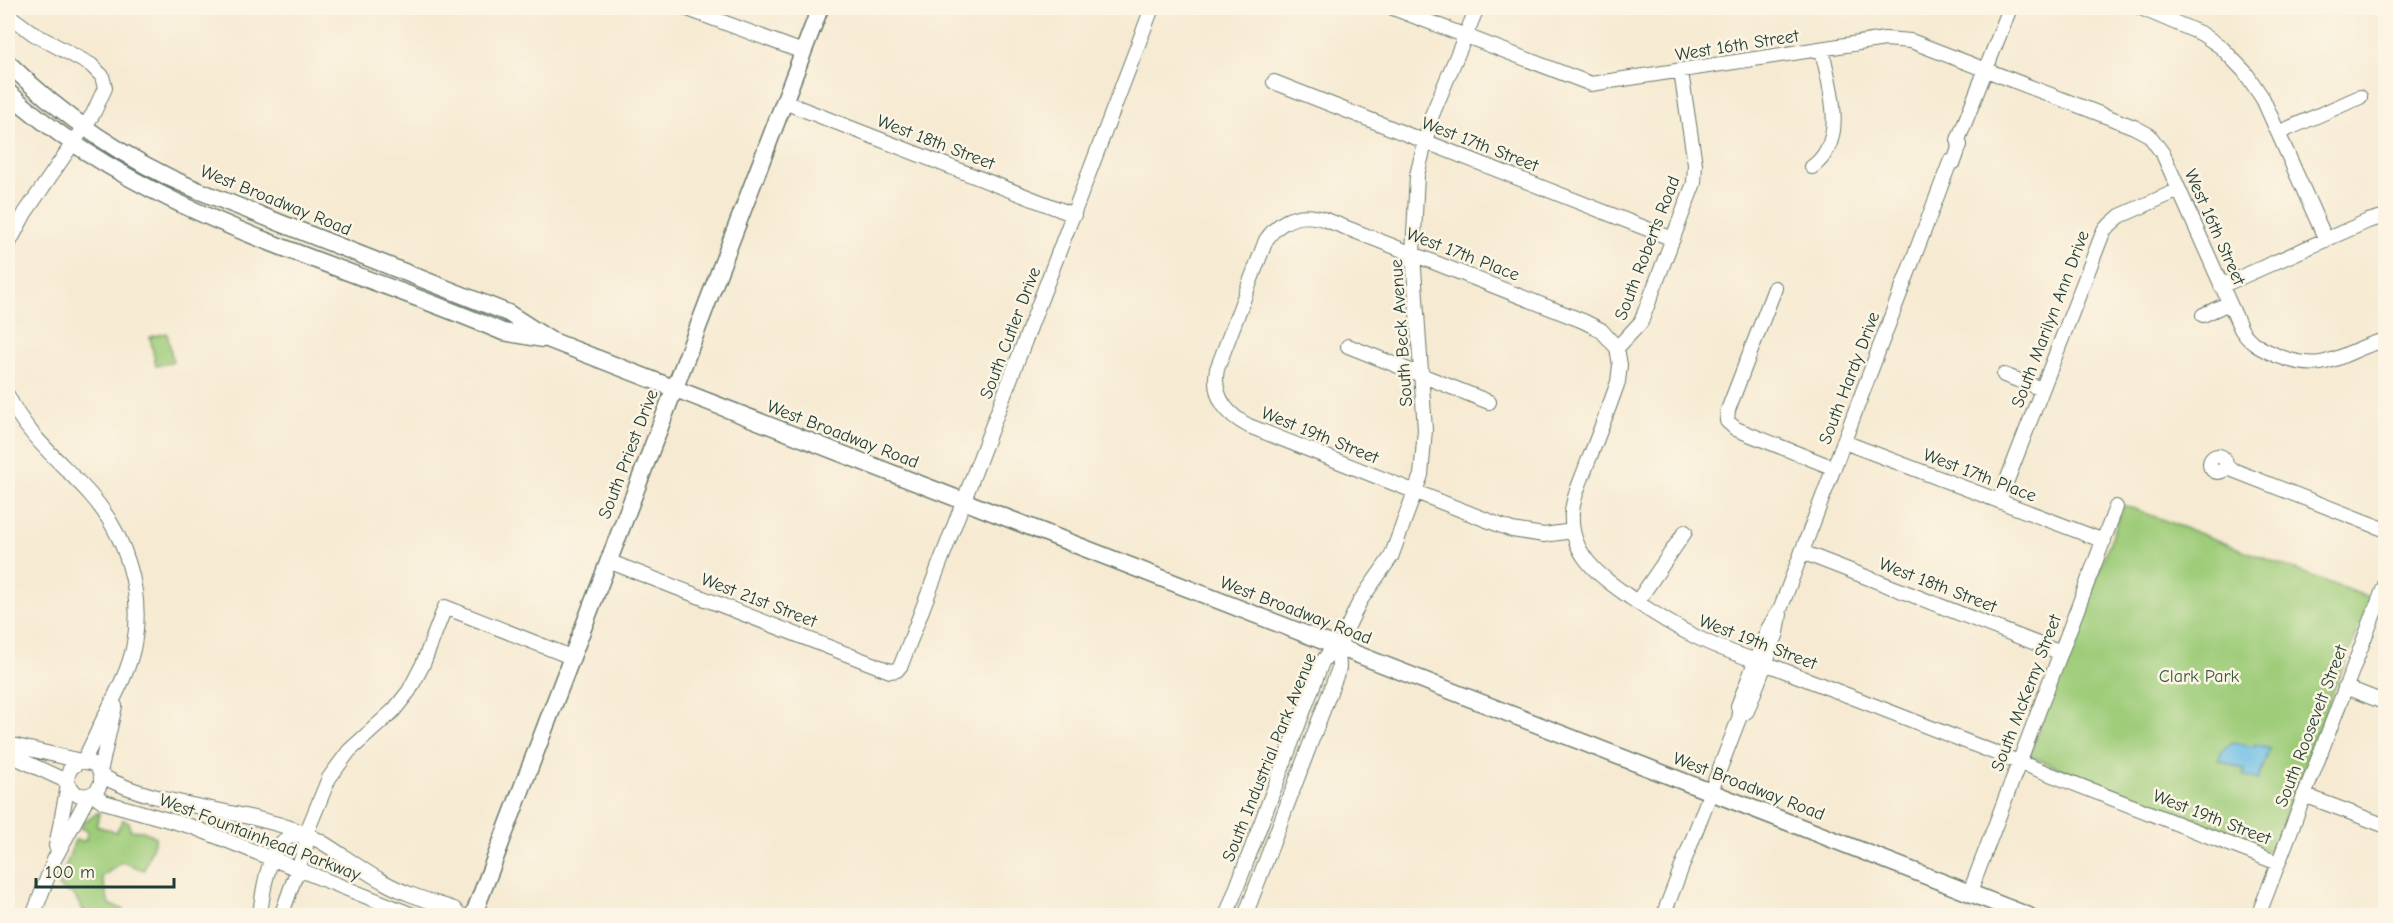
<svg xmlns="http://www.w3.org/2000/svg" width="2393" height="923" font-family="'Comic Neue',sans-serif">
	<rect width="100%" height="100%" fill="#fcf5e5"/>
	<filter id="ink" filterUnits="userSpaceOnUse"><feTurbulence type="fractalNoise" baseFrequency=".0167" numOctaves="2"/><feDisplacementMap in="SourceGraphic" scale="12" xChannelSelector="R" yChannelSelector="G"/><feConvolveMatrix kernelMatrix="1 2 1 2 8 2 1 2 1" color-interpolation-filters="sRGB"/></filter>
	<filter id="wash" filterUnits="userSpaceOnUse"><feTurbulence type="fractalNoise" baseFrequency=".008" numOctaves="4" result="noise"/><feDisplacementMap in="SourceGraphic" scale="24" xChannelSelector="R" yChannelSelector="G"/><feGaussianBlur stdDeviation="1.35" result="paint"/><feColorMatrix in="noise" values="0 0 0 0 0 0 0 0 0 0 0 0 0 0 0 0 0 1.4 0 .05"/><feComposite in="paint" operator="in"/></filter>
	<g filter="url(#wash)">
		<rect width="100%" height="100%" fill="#f6ead2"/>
		<!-- green -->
		<path fill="#9ecc79" stroke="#5e8456" stroke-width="1.5" d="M 167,333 L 173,362 L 156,366 L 150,337 Z
			M 2124,505 L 2370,598 L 2271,852 L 2029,756 Z
			M 97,813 L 100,813 L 96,826 L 116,832 L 123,820 L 129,822 L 130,830 L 143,831 L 156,837 L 144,870 L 122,862 L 102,877 L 109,904 L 123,909 L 124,915 L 86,915 L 74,895 L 58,887 L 75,840 L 85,841 L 88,831 L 80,828 L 84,820 L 88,820 Z"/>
		<!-- water -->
		<path fill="#6abde6" stroke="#447d8d" stroke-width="1.5" d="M 2233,743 L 2254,747 L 2255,744 L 2270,749 L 2258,780 L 2243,775 L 2245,770 L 2218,760 L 2223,750 Z"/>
	</g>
	<g filter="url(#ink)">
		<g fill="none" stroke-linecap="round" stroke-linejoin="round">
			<defs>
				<path id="minor" d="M 685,8 L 803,52
					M 1393,8 L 1591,84 L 1885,39 L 1911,41 L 2134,127 L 2149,135 L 2163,154 L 2241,329 C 2250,344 2262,349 2278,356 C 2331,376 2338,351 2386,340
					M 2141,8 L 2202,34 L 2221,47 L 2245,72 L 2263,99 L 2326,240
					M 8,15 L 34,34 L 91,65 L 102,76 L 105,88 L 93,114 L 25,213 L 8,245
					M 1681,72 L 1695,164 L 1694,183 L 1641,322 L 1617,348 L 1620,365 L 1618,382 C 1608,410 1598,437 1587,464 C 1582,479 1573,496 1572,512 C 1569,555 1600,576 1631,598 C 1683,634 1715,648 1775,667 L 2278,863
					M 1274,82 L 1673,239
					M 784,102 L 1074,215
					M 2278,133 L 2360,97
					M 1812,167 C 1849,140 1829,87 1822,49
					M 2221,286 L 2368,221 L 2386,216
					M 1775,288 L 1728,410 L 1727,421 L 1736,429 L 1834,468
					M 2203,315 L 2229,303
					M 1348,346 L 1489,402
					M 2004,375 L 2042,389
					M 8,396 C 26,435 60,461 89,493 C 126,534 145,594 133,649 C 127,675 114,697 103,720 C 96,734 91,748 83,761
					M 1844,442 L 2104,541
					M2210 464a8 8 0 1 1 16 0a8 8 0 1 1-16 0Z
					M 2225,467 L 2386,530
					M 1999,501 L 2104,230 L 2120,216 L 2179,190
					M 1573,531 L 1544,535 L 1512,530 L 1249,426 C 1226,414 1212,396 1217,369 L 1266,240 C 1282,217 1303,211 1329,221 L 1583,321 L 1601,330 L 1617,348
					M 1802,552 L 2061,653
					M 608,561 L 890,671 L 897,670 L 901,665 L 1152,8
					M 1637,602 L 1685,532
					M 1338,647 L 1360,601 L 1391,557 L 1421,475 L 1425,430 L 1413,254 L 1417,175 L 1432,115 L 1477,8
					M 2345,687 L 2386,703
					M 1740,716 L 1747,711 L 1777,633 L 1780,614
					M 8,744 L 94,764 C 110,779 97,801 76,794 L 66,781 L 70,769 L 79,762
					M 8,754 L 66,781
					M 100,772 L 115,706
					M 102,776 C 154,805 229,808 287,827 C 327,839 347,862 382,881 C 404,894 430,901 454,909 L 460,916
					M 93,794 L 104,802 L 193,827 L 415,916
					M 2304,795 L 2386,826
					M 56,846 L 68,785
					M 1970,892 L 2116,507
					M 33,916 L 54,860 L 89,795
					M 260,916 C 262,896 268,850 286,839 C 291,835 298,835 304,834
					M 281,916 L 306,846 L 306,834 L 329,778 L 349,751 L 394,710 L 409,691 L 423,664 L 445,607 L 571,657
					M 1226,916 L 1322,662 L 1329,653 L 1338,647
					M 1245,916 L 1339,668 L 1338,647
					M 1663,916 L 1740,716 L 1738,706 L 1768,629 L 1781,607 L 1950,162 L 1954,162 L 1960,145 L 1958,140 L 2010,8
					M 2258,916 L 2386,582"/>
				<path id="major" d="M 8,63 C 63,117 126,160 197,190 L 508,313 L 550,340 L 2029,916
					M 8,92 C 145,217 335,260 503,332 L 543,339
					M 473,916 L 820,8"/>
			</defs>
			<!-- minor casing -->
			<use href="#minor" stroke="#6a7a6b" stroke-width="16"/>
			<!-- major casing -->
			<use href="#major" stroke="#6a7a6b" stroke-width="19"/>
			<!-- minor -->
			<use href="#minor" stroke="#fff" stroke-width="14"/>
			<!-- major -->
			<use href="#major" stroke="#fff" stroke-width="16"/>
		</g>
	</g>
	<g text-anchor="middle" stroke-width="5" stroke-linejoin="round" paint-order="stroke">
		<!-- street labels -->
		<g font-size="18" fill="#1f3d34" stroke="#fcf5e5">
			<text transform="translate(1737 45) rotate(-9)" y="6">West 16th Street</text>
			<text transform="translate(936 142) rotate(21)" y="6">West 18th Street</text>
			<text transform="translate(1480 144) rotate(21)" y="6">West 17th Street</text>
			<text transform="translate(276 200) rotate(22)" y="6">West Broadway Road</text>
			<text transform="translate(2215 227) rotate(66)" y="6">West 16th Street</text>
			<text transform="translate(1647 248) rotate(-69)" y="6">South Roberts Road</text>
			<text transform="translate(1463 254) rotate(21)" y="6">West 17th Place</text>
			<text transform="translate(2050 319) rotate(-69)" y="6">South Marilyn Ann Drive</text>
			<text transform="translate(1010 333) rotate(-69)" y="6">South Cutler Drive</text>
			<text transform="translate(1401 333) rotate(-94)" y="6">South Beck Avenue</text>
			<text transform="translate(1849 378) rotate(-69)" y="6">South Hardy Drive</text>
			<text transform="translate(843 434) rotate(21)" y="6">West Broadway Road</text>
			<text transform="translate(1320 435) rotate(22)" y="6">West 19th Street</text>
			<text transform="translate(628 454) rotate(-69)" y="6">South Priest Drive</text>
			<text transform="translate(1980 475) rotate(21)" y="6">West 17th Place</text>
			<text transform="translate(1938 585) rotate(21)" y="6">West 18th Street</text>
			<text transform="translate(759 600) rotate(21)" y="6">West 21st Street</text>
			<text transform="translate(1296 610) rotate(21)" y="6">West Broadway Road</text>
			<text transform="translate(1758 642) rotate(21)" y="6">West 19th Street</text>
			<text transform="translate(2026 693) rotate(-69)" y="6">South McKemy Street</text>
			<text transform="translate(2311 726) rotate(-69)" y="6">South Roosevelt Street</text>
			<text transform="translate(1269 757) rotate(-68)" y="6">South Industrial Park Avenue</text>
			<text transform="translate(1749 786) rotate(21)" y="6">West Broadway Road</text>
			<text transform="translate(2212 817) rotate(21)" y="6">West 19th Street</text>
			<text transform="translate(260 837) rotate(21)" y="6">West Fountainhead Parkway</text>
		</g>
		<!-- park labels -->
		<g font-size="18" fill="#385a42" stroke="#fcf5e5">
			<text x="2199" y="682">Clark Park</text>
		</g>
	</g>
	<!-- margin -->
	<rect width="2393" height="923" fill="none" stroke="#fcf5e5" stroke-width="30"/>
	<!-- scale -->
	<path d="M36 878v9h138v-9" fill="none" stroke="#1f3d34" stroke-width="3"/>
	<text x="45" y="878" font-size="18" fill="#1f3d34" stroke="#fcf5e5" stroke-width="4.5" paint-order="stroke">100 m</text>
</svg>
